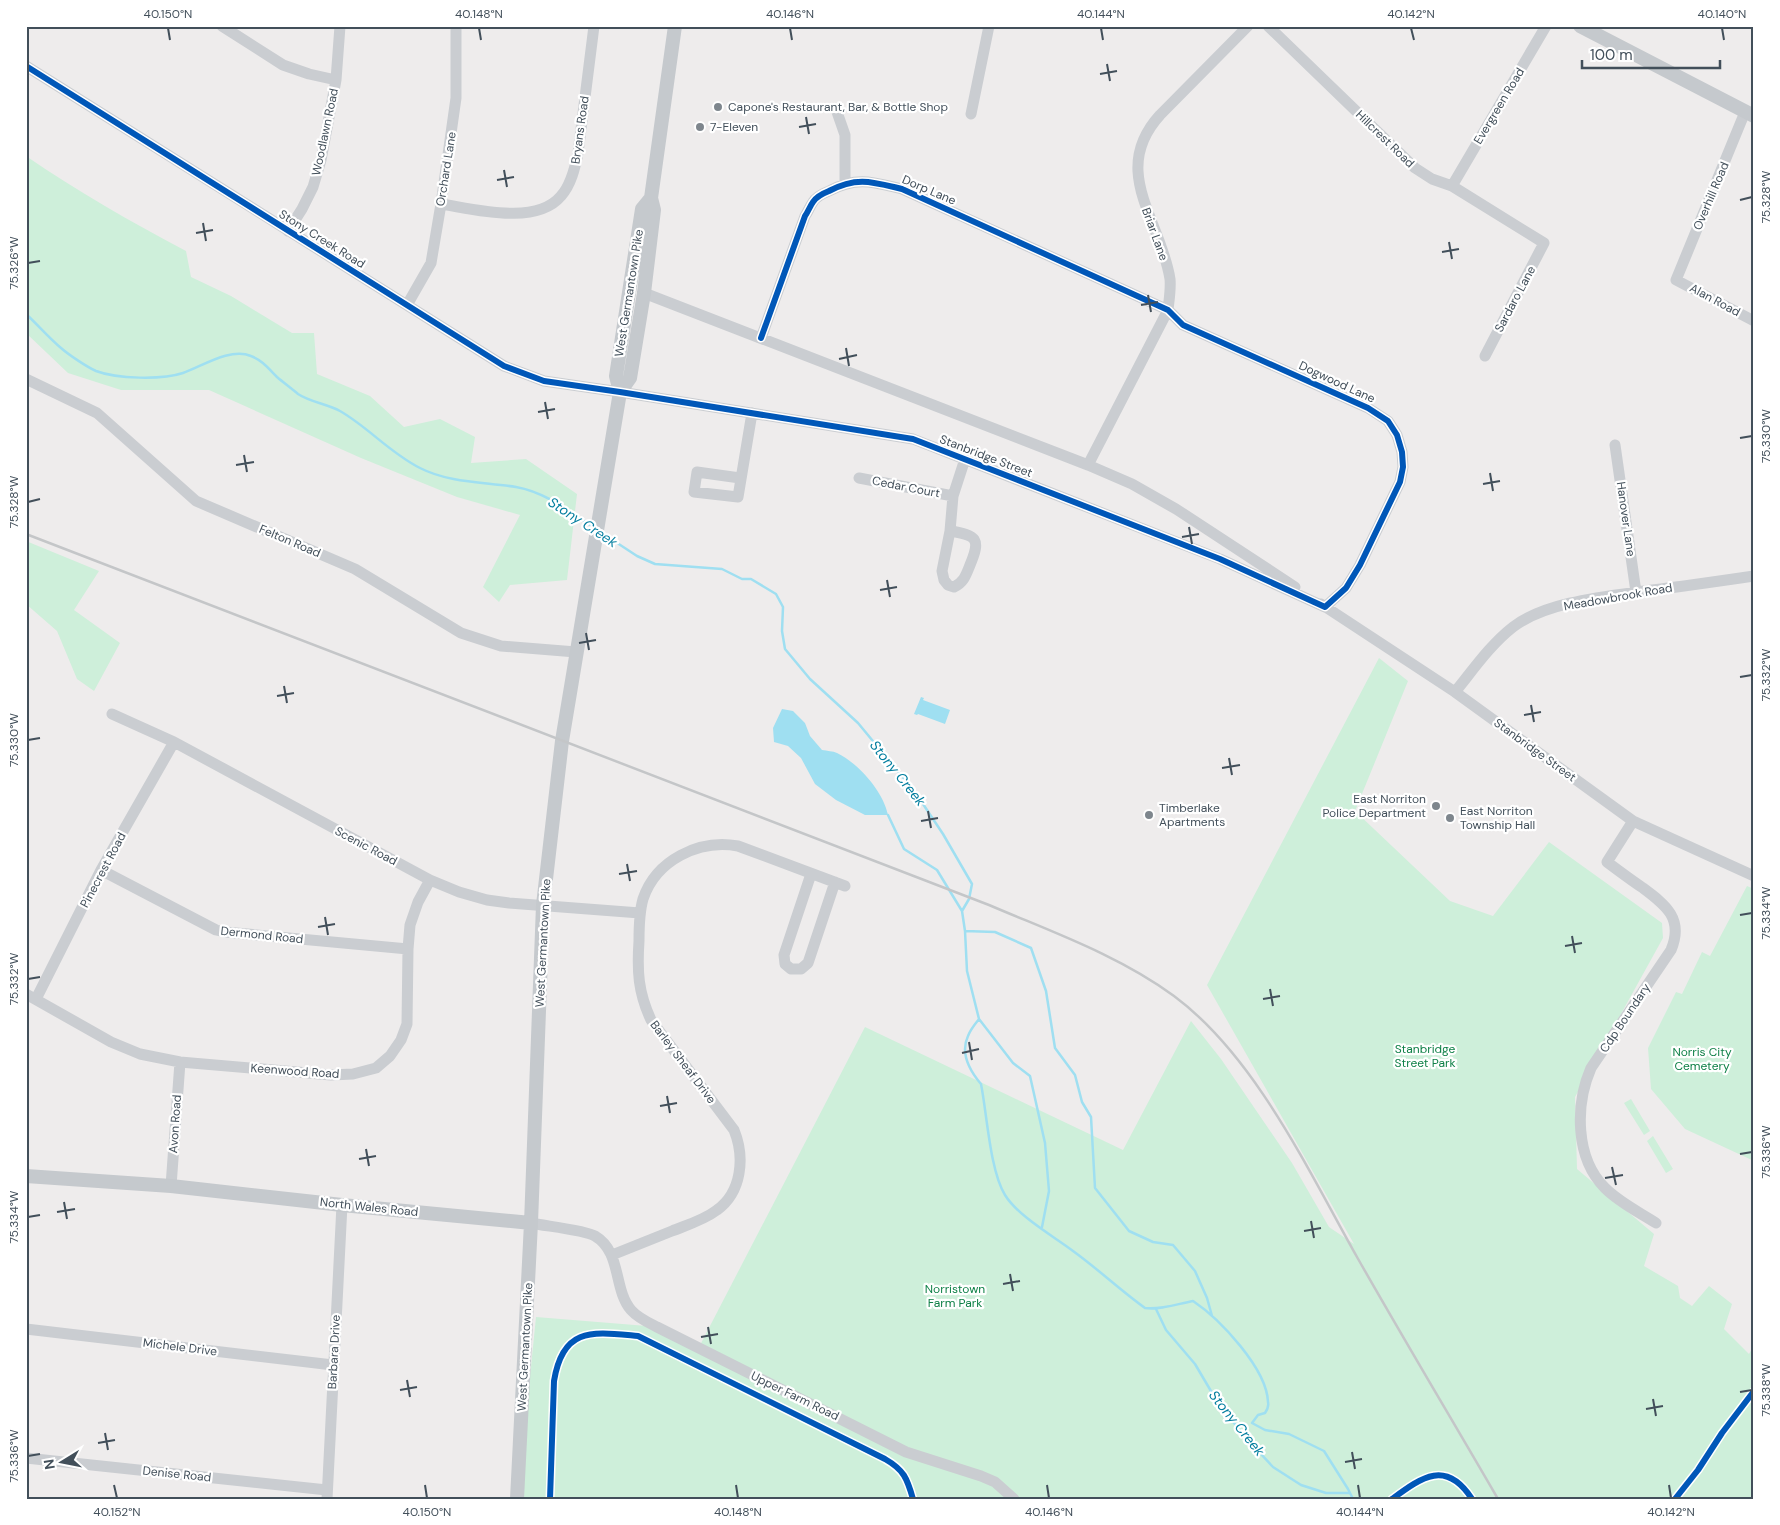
<svg xmlns="http://www.w3.org/2000/svg" width="1780" height="1525" font-family="'DM Sans',sans-serif">
	<rect width="100%" height="100%" fill="#eeecec"/>
	<!-- green -->
	<path fill="#ceefda" d="M 26,156 C 77,191 131,222 186,251 L 191,277 L 231,296 L 292,333 L 314,333 L 317,374 L 370,396 L 404,427 L 440,419 L 475,437 L 471,463 L 526,459 L 577,494 L 567,580 L 510,585 L 499,602 L 483,587 L 520,515 L 457,497 L 361,458 L 209,390 L 121,390 L 68,373 L 26,333 Z
		M 26,541 L 99,571 L 74,610 L 120,643 L 94,691 L 77,679 L 57,631 L 26,604 Z
		M 1379,658 L 1408,681 L 1355,811 L 1450,901 L 1493,916 L 1549,842 L 1662,923 L 1663,938 L 1575,1097 L 1577,1169 L 1654,1234 L 1644,1266 L 1678,1286 L 1680,1298 L 1692,1306 L 1709,1286 L 1732,1304 L 1724,1329 L 1749,1354 L 1754,1345 L 1754,1499 L 521,1499 L 526,1416 L 536,1317 L 647,1326 L 697,1351 L 865,1027 L 1123,1150 L 1191,1021 L 1221,1059 L 1292,1163 L 1329,1227 L 1354,1244 L 1207,985 Z
		M 1747,886 L 1754,889 L 1754,1161 L 1685,1129 L 1651,1089 L 1648,1048 L 1676,992 L 1682,994 L 1702,952 L 1710,956 Z
		M 1631,1099 L 1650,1131 L 1644,1135 L 1624,1103 Z
		M 1653,1136 L 1673,1169 L 1666,1173 L 1647,1141 Z"/>
	<!-- water -->
	<path fill="#9fdff1" d="M 921,697 L 924,698 L 923,700 L 950,710 L 945,724 L 918,714 L 917,715 L 914,714 Z
		M 782,709 L 793,711 L 805,723 L 810,736 L 822,750 C 827,751 833,751 837,753 C 859,764 883,791 888,815 L 865,815 L 836,800 L 815,784 L 801,758 L 788,746 L 774,742 L 773,728 Z"/>
	<g fill="none" stroke-linecap="round" stroke-linejoin="round">
		<!-- stream -->
		<path stroke="#9fdff1" stroke-width="2.5" d="M 26,314 C 38,325 49,338 61,348 C 69,355 87,367 96,371 C 117,379 162,380 183,373 C 201,367 230,347 251,356 C 262,360 269,369 277,377 C 284,383 291,388 298,394 C 310,402 327,404 340,411 C 368,427 390,453 420,468 C 449,483 485,482 516,487 C 545,492 569,511 593,527
			M 602,533 L 637,556 L 655,564 L 722,569 L 742,579 L 751,579 L 776,594 L 783,607 L 782,631 L 785,649 L 810,679 L 858,723 L 915,792 L 943,834 L 972,884 L 969,899 L 962,911 L 965,931 L 967,971 L 979,1019 C 975,1024 970,1030 968,1036 C 960,1053 970,1071 981,1084 C 987,1114 990,1171 1005,1195 C 1018,1216 1053,1236 1073,1251 C 1098,1269 1120,1290 1145,1308 C 1161,1310 1177,1304 1193,1301 C 1220,1319 1267,1369 1268,1402 C 1269,1406 1267,1410 1265,1413 L 1258,1415 L 1252,1423 L 1265,1430 L 1289,1434 L 1324,1451 L 1348,1489 L 1353,1499
			M 888,815 L 904,849 L 937,870 L 962,911
			M 965,931 L 995,932 L 1031,948 L 1046,991 L 1055,1048 L 1075,1075 L 1082,1102 L 1091,1117 L 1095,1188 L 1129,1231 L 1153,1242 L 1173,1245 L 1195,1271 L 1207,1298 L 1212,1316
			M 979,1019 L 1013,1063 L 1030,1076 L 1045,1143 L 1049,1191 L 1042,1227
			M 1156,1309 L 1166,1330 L 1195,1364 L 1218,1403 L 1246,1438 L 1273,1467 L 1301,1485 L 1326,1493 L 1350,1493"/>
		<!-- minor -->
		<path stroke="#cacdd1" stroke-width="11" d="M 222,26 L 283,65 L 309,74 L 336,80
			M 1268,26 L 1415,168 L 1432,179 L 1452,186 L 1544,243 L 1485,356
			M 26,66 L 504,366 L 544,381 L 620,392 L 913,439 L 1220,559 L 1325,607 L 1346,588 L 1360,565 L 1400,482 L 1403,467 L 1402,452 L 1397,435 L 1388,421 L 1368,408 L 1183,325 L 1168,310 L 902,189 C 873,182 857,176 829,191 C 824,193 816,197 813,202 C 810,206 808,212 805,216 L 761,338
			M 837,112 L 845,135 L 845,183
			M 1745,112 L 1676,280 L 1754,321
			M 971,114 L 989,26
			M 1452,186 L 1546,26
			M 441,204 C 474,209 536,226 561,196 C 571,185 575,168 578,153 L 594,26
			M 288,231 L 302,209 L 313,187 L 321,160 L 336,80 L 340,26
			M 644,293 L 1088,465 L 1132,484 L 1176,509 L 1295,587
			M 407,305 L 431,263 L 441,204 L 456,98 L 456,26
			M 26,379 L 97,413 L 196,501 L 355,569 L 461,633 L 501,646 L 576,652
			M 1615,445 L 1636,592
			M 1088,465 L 1168,310 C 1169,300 1171,289 1170,279 C 1161,220 1109,171 1160,115 L 1248,26
			M 740,478 L 697,472 L 694,492 L 738,497 L 752,413
			M 859,478 L 953,496
			M 950,531 C 977,535 981,539 970,565 C 966,575 964,582 954,587 L 948,585 L 944,580 L 942,571 L 950,531 L 953,496 L 965,459
			M 1321,604 L 1455,692 L 1633,821 L 1754,876
			M 1455,692 C 1473,670 1490,645 1513,627 C 1547,601 1610,596 1652,590 C 1686,586 1720,581 1754,576
			M 112,714 L 174,742 L 430,880 L 459,892 L 487,900 L 509,903 L 640,913
			M 1633,821 L 1607,862 C 1619,871 1631,880 1643,888 C 1666,905 1684,919 1671,950 L 1591,1068 C 1575,1105 1575,1158 1605,1188 C 1620,1203 1639,1212 1656,1223
			M 101,870 L 216,930 L 225,932 L 408,949
			M 811,874 L 784,955 L 785,964 L 791,969 L 801,969 L 808,963 L 835,882
			M 26,994 L 111,1042 L 140,1054 L 180,1062 L 331,1075 L 353,1074 L 376,1068 L 390,1056 L 401,1040 L 407,1024 L 408,949 L 410,925 L 418,902 L 430,880
			M 36,999 L 101,870 L 174,742
			M 171,1186 L 180,1062
			M 531,1223 C 545,1226 585,1230 595,1236 C 622,1252 613,1289 631,1310 C 638,1318 649,1323 657,1327 L 906,1452 L 981,1476 L 995,1482 L 1014,1499
			M 612,1255 C 632,1247 652,1239 672,1231 C 687,1225 704,1220 717,1210 C 742,1192 745,1157 734,1130 L 651,1020 C 638,992 637,971 639,941 C 639,927 639,913 643,899 C 656,860 699,839 738,846 L 845,886
			M 26,1329 L 333,1365
			M 26,1458 L 327,1490
			M 327,1499 L 342,1205"/>
		<!-- major -->
		<path stroke="#c5c9cd" stroke-width="14" d="M 1580,26 L 1754,116
			M 620,392 L 630,378 L 644,293 L 654,210 L 651,198 L 675,26
			M 26,1176 L 171,1186 L 342,1205 L 531,1223
			M 517,1499 L 531,1223 L 543,905 L 562,741 L 620,392 L 616,376 L 642,209 L 651,198"/>
		<!-- rail -->
		<path stroke="#c4c6c8" stroke-width="2.5" d="M 26,534 L 989,905 C 1052,932 1118,955 1174,996 C 1255,1056 1308,1170 1357,1257 C 1403,1338 1451,1418 1498,1499"/>
		<defs>
			<path id="cycleway" d="M 26,66 L 504,366 L 544,381 L 620,392 L 913,439 L 1220,559 L 1325,607 L 1346,588 L 1360,565 L 1400,482 L 1403,467 L 1402,452 L 1397,435 L 1388,421 L 1368,408 L 1183,325 L 1168,310 L 902,189 C 873,182 857,176 829,191 C 824,193 816,197 813,202 C 810,206 808,212 805,216 L 761,338
				M 550,1499 L 554,1381 C 563,1326 593,1332 638,1336 L 885,1459 C 904,1470 907,1478 913,1499
				M 1392,1499 C 1422,1477 1446,1459 1472,1499
				M 1675,1499 L 1698,1470 L 1722,1433 L 1754,1391"/>
		</defs>
		<!-- cycleway casing -->
		<use href="#cycleway" stroke="#fff" stroke-width="9"/>
		<!-- cycleway -->
		<use href="#cycleway" stroke="#0057b8" stroke-width="6"/>
	</g>
	<!-- ticks -->
	<path fill="none" stroke="#424f5a" stroke-width="2" d="M 168,28 L 170,40M 479,28 L 481,40M 790,28 L 792,40M 1101,28 L 1103,40M 1411,28 L 1414,40M 1722,28 L 1724,40M 1107,64 L 1110,81M 1100,74 L 1117,71M 806,117 L 809,134M 799,127 L 816,124M 504,170 L 507,187M 497,180 L 514,177M 1740,200 L 1752,197M 203,223 L 206,241M 196,233 L 213,230M 1449,242 L 1452,259M 1442,252 L 1459,249M 28,263 L 40,261M 1148,295 L 1151,312M 1141,305 L 1158,302M 846,348 L 849,366M 839,359 L 857,355M 545,402 L 548,419M 538,412 L 555,409M 1740,438 L 1752,436M 244,455 L 247,472M 236,465 L 254,462M 1490,473 L 1493,491M 1483,484 L 1500,481M 28,502 L 40,499M 1189,527 L 1192,544M 1182,537 L 1199,534M 887,580 L 890,597M 880,590 L 897,587M 586,633 L 589,650M 579,643 L 596,640M 1740,677 L 1752,675M 284,686 L 287,703M 277,696 L 294,693M 1531,705 L 1534,722M 1524,715 L 1541,712M 28,740 L 40,738M 1229,758 L 1232,775M 1222,768 L 1240,765M 928,811 L 931,828M 921,821 L 938,818M 627,864 L 630,881M 619,874 L 637,871M 1740,915 L 1752,913M 325,917 L 328,935M 318,927 L 335,924M 1572,936 L 1575,953M 1565,946 L 1582,943M 28,979 L 40,977M 1270,989 L 1273,1006M 1263,999 L 1280,996M 969,1042 L 972,1060M 962,1053 L 979,1049M 667,1096 L 670,1113M 660,1106 L 677,1103M 366,1149 L 369,1166M 1740,1154 L 1752,1152M 359,1159 L 376,1156M 1612,1167 L 1616,1185M 1605,1178 L 1623,1175M 64,1202 L 67,1219M 57,1212 L 75,1209M 28,1217 L 40,1215M 1311,1221 L 1314,1238M 1304,1231 L 1321,1228M 1010,1274 L 1013,1291M 1003,1284 L 1020,1281M 708,1327 L 711,1344M 701,1337 L 718,1334M 407,1380 L 410,1397M 400,1390 L 417,1387M 1740,1392 L 1752,1390M 1653,1399 L 1656,1416M 1646,1409 L 1663,1406M 105,1433 L 108,1450M 98,1443 L 115,1440M 1352,1452 L 1355,1469M 28,1456 L 40,1454M 1345,1462 L 1362,1459M 114,1485 L 117,1498M 425,1485 L 427,1498M 736,1485 L 738,1498M 1047,1485 L 1049,1498M 1358,1485 L 1360,1498M 1669,1485 L 1671,1498"/>
	<!-- markers -->
	<g fill="#7e868d" stroke="#fff" stroke-width="2">
		<circle cx="718" cy="107" r="5"/>
		<circle cx="700" cy="127" r="5"/>
		<circle cx="1436" cy="806" r="5"/>
		<circle cx="1149" cy="815" r="5"/>
		<circle cx="1450" cy="818" r="5"/>
	</g>
	<g text-anchor="middle" stroke-width="4.5" stroke-linejoin="round" paint-order="stroke">
		<!-- street labels -->
		<g font-size="12" fill="#424f5a" stroke="#fff">
			<text transform="translate(1499 106) rotate(-59)" y="4">Evergreen Road</text>
			<text transform="translate(580 130) rotate(-82)" y="4">Bryans Road</text>
			<text transform="translate(325 132) rotate(-78)" y="4">Woodlawn Road</text>
			<text transform="translate(1385 139) rotate(44)" y="4">Hillcrest Road</text>
			<text transform="translate(446 169) rotate(-81)" y="4">Orchard Lane</text>
			<text transform="translate(929 190) rotate(23)" y="4">Dorp Lane</text>
			<text transform="translate(1711 196) rotate(-67)" y="4">Overhill Road</text>
			<text transform="translate(1155 234) rotate(70)" y="4">Briar Lane</text>
			<text transform="translate(322 239) rotate(32)" y="4">Stony Creek Road</text>
			<text transform="translate(629 293) rotate(-81)" y="4">West Germantown Pike</text>
			<text transform="translate(1515 299) rotate(-62)" y="4">Sardaro Lane</text>
			<text transform="translate(1715 300) rotate(28)" y="4">Alan Road</text>
			<text transform="translate(1337 382) rotate(25)" y="4">Dogwood Lane</text>
			<text transform="translate(986 456) rotate(21)" y="4">Stanbridge Street</text>
			<text transform="translate(906 487) rotate(11)" y="4">Cedar Court</text>
			<text transform="translate(1626 519) rotate(82)" y="4">Hanover Lane</text>
			<text transform="translate(290 541) rotate(23)" y="4">Felton Road</text>
			<text transform="translate(1618 597) rotate(-10)" y="4">Meadowbrook Road</text>
			<text transform="translate(1535 750) rotate(36)" y="4">Stanbridge Street</text>
			<text transform="translate(366 846) rotate(28)" y="4">Scenic Road</text>
			<text transform="translate(103 870) rotate(-62)" y="4">Pinecrest Road</text>
			<text transform="translate(262 935) rotate(6)" y="4">Dermond Road</text>
			<text transform="translate(543 943) rotate(-87)" y="4">West Germantown Pike</text>
			<text transform="translate(1625 1018) rotate(-56)" y="4">Cdp Boundary</text>
			<text transform="translate(683 1062) rotate(53)" y="4">Barley Sheaf Drive</text>
			<text transform="translate(295 1071) rotate(4)" y="4">Keenwood Road</text>
			<text transform="translate(175 1124) rotate(-86)" y="4">Avon Road</text>
			<text transform="translate(369 1207) rotate(6)" y="4">North Wales Road</text>
			<text transform="translate(180 1347) rotate(7)" y="4">Michele Drive</text>
			<text transform="translate(525 1347) rotate(-87)" y="4">West Germantown Pike</text>
			<text transform="translate(334 1352) rotate(-87)" y="4">Barbara Drive</text>
			<text transform="translate(795 1396) rotate(26)" y="4">Upper Farm Road</text>
			<text transform="translate(177 1474) rotate(6)" y="4">Denise Road</text>
		</g>
		<!-- poi labels -->
		<g font-size="12" fill="#424f5a" stroke="#fff" text-anchor="start">
			<text x="728" y="111">Capone's Restaurant, Bar, &amp; Bottle Shop</text>
			<text x="710" y="131">7-Eleven</text>
			<text x="1426" y="803" text-anchor="end">East Norriton<tspan x="1426" dy="14">Police Department</tspan></text>
			<text x="1159" y="812">Timberlake<tspan x="1159" dy="14">Apartments</tspan></text>
			<text x="1460" y="815">East Norriton<tspan x="1460" dy="14">Township Hall</tspan></text>
		</g>
		<!-- park labels -->
		<g font-size="12" fill="#0f8047" stroke="#fff">
			<text x="1425" y="1053">Stanbridge<tspan x="1425" dy="14">Street Park</tspan></text>
			<text x="1702" y="1056">Norris City<tspan x="1702" dy="14">Cemetery</tspan></text>
			<text x="955" y="1293">Norristown<tspan x="955" dy="14">Farm Park</tspan></text>
		</g>
		<!-- water labels -->
		<g font-size="14" font-style="italic" fill="#037e9f" stroke="#fff">
			<text transform="translate(583 522) rotate(33)" y="5">Stony Creek</text>
			<text transform="translate(898 773) rotate(51)" y="5">Stony Creek</text>
			<text transform="translate(1237 1423) rotate(51)" y="5">Stony Creek</text>
		</g>
	</g>
	<!-- border -->
	<rect width="1780" height="1525" fill="none" stroke="#ffffff" stroke-width="55"/>
	<!-- north arrow -->
	<g transform="translate(62 1462) rotate(260)" stroke="#ffffff" stroke-width="4" paint-order="stroke">
	<path d="M0-4L9 19L0 12L-9 19Z" fill="#424f5a"/>
	<text y="-8" font-size="14" font-weight="bold" text-anchor="middle" fill="#424f5a">N</text>
	</g>
	<!-- scale -->
	<path d="M1582 60v8h138v-8" fill="none" stroke="#424f5a" stroke-width="2.5"/>
	<text x="1590" y="60" font-size="15" fill="#424f5a" stroke="#ffffff" stroke-width="4" paint-order="stroke">100 m</text>
	<rect x="28" y="28" width="1724" height="1470" fill="none" stroke="#424f5a" stroke-width="2"/>
	<g font-size="12" text-anchor="middle" fill="#424f5a">
		<text x="168" y="18">40.150°N</text>
		<text x="479" y="18">40.148°N</text>
		<text x="790" y="18">40.146°N</text>
		<text x="1101" y="18">40.144°N</text>
		<text x="1411" y="18">40.142°N</text>
		<text x="1722" y="18">40.140°N</text>
		<text transform="translate(1766 197) rotate(-90)" y="4">75.328°W</text>
		<text transform="translate(14 263) rotate(-90)" y="4">75.326°W</text>
		<text transform="translate(1766 436) rotate(-90)" y="4">75.330°W</text>
		<text transform="translate(14 502) rotate(-90)" y="4">75.328°W</text>
		<text transform="translate(1766 675) rotate(-90)" y="4">75.332°W</text>
		<text transform="translate(14 740) rotate(-90)" y="4">75.330°W</text>
		<text transform="translate(1766 913) rotate(-90)" y="4">75.334°W</text>
		<text transform="translate(14 979) rotate(-90)" y="4">75.332°W</text>
		<text transform="translate(1766 1152) rotate(-90)" y="4">75.336°W</text>
		<text transform="translate(14 1217) rotate(-90)" y="4">75.334°W</text>
		<text transform="translate(1766 1390) rotate(-90)" y="4">75.338°W</text>
		<text transform="translate(14 1456) rotate(-90)" y="4">75.336°W</text>
		<text x="117" y="1516">40.152°N</text>
		<text x="427" y="1516">40.150°N</text>
		<text x="738" y="1516">40.148°N</text>
		<text x="1049" y="1516">40.146°N</text>
		<text x="1360" y="1516">40.144°N</text>
		<text x="1671" y="1516">40.142°N</text>
	</g>
</svg>
